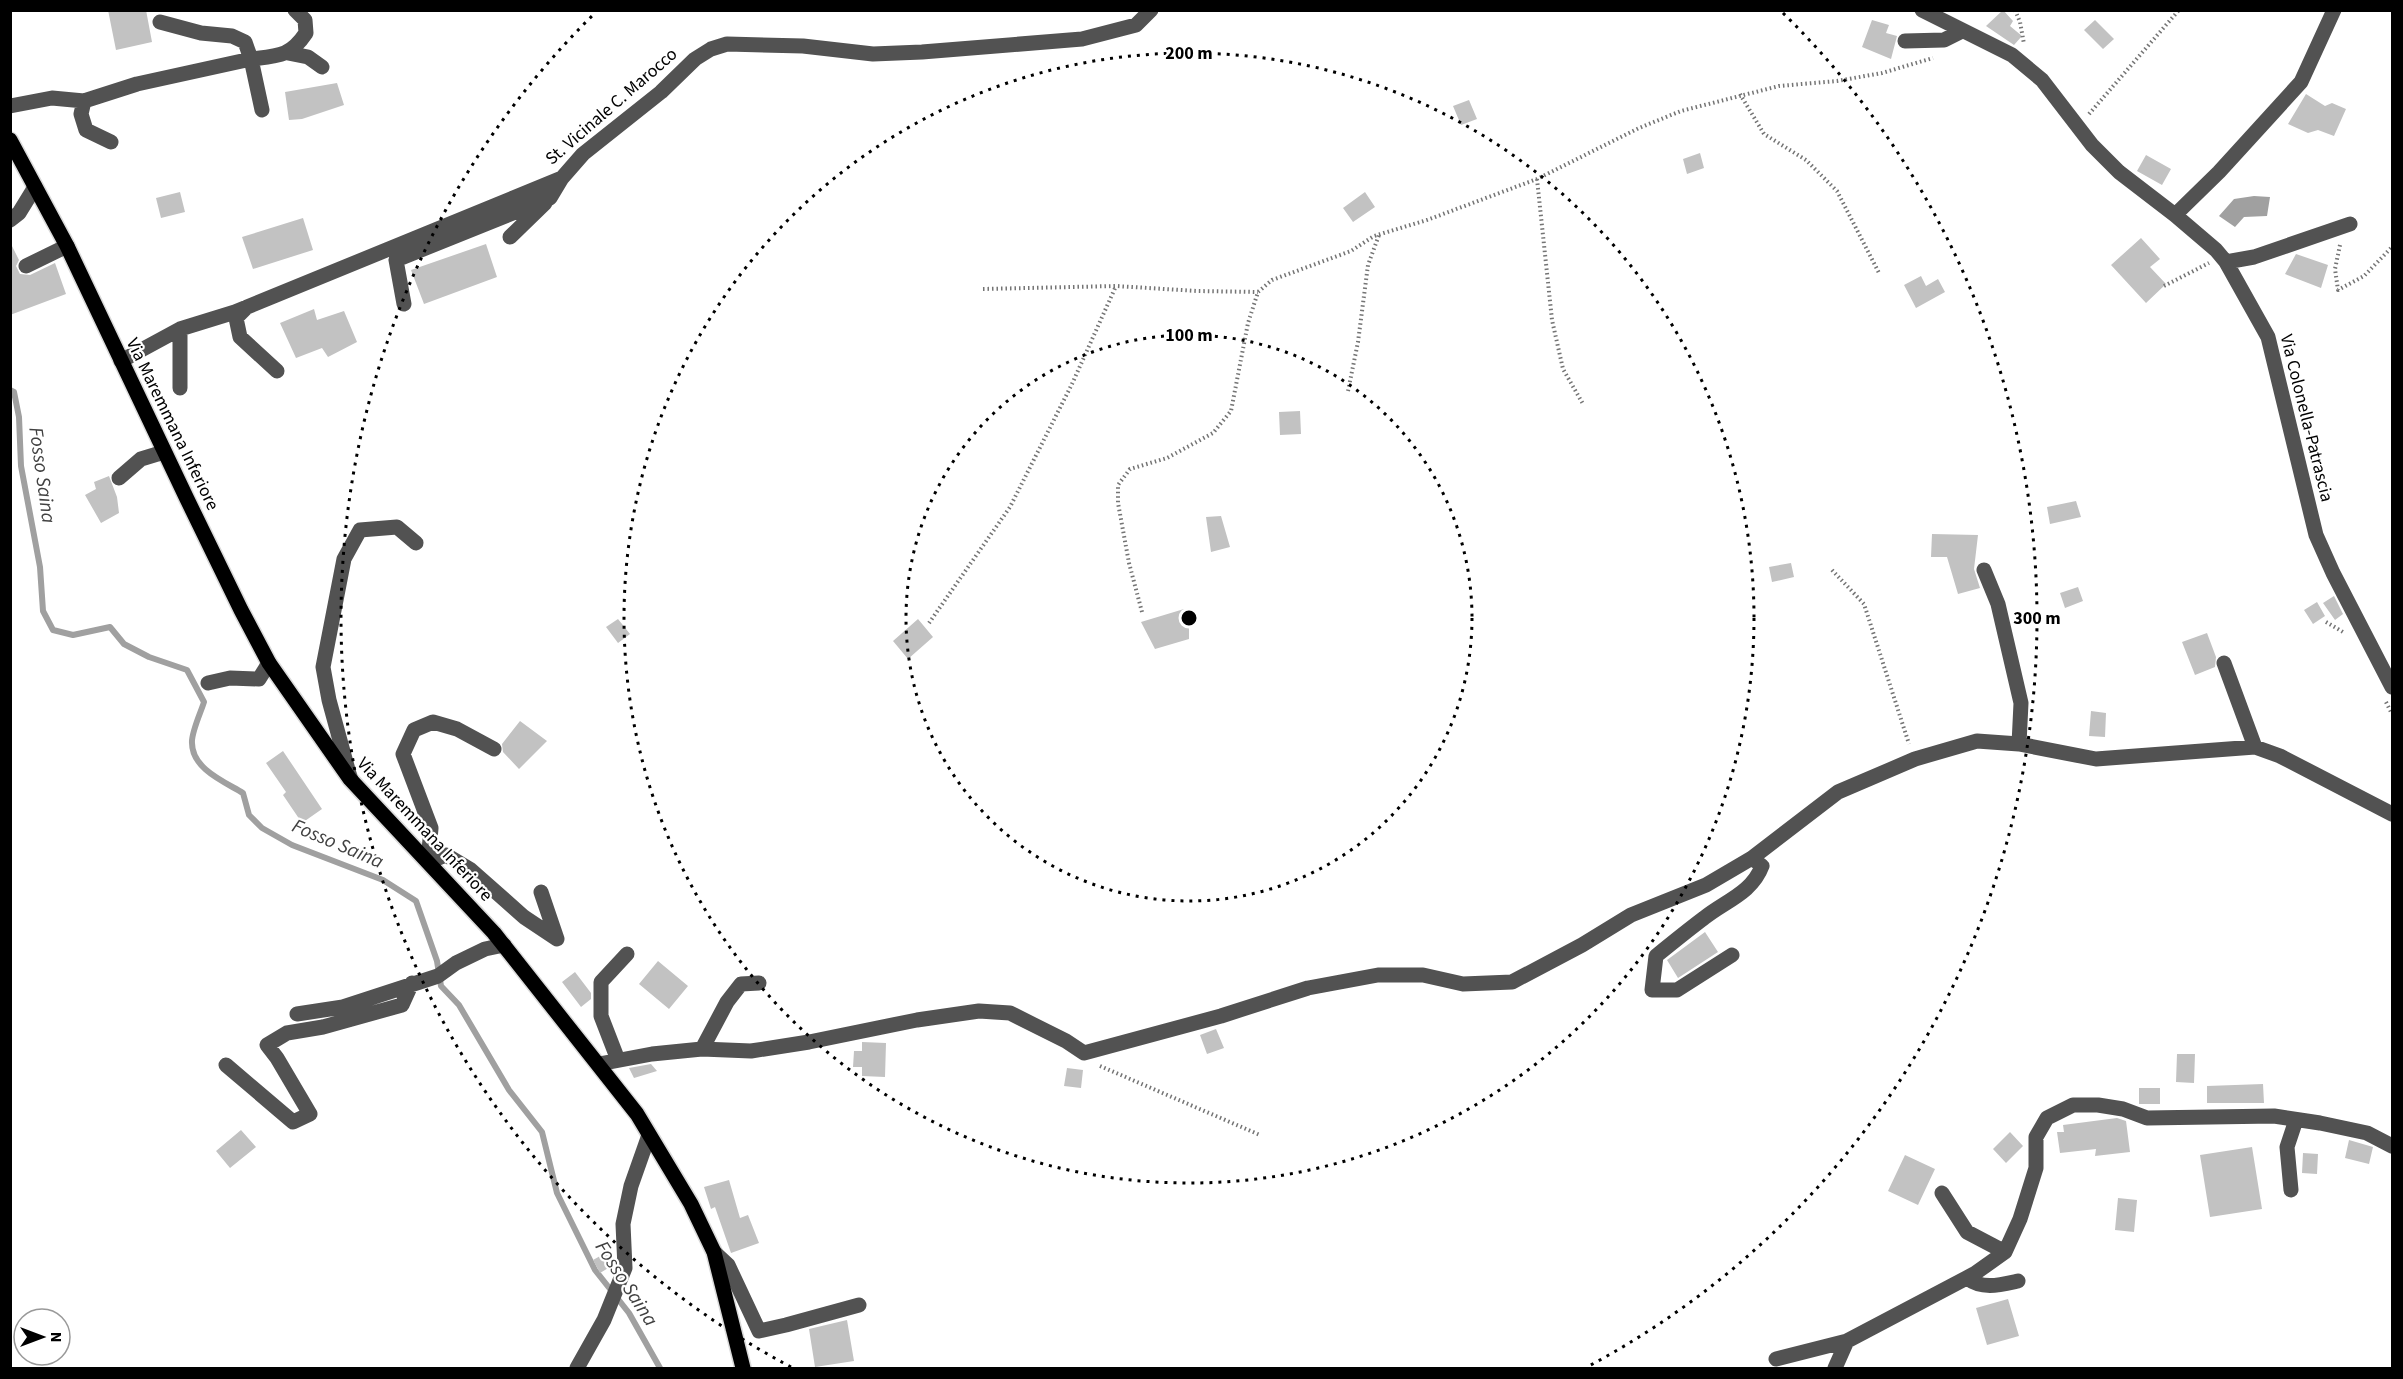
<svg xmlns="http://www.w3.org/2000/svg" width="2403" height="1379" font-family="'Source Sans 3',sans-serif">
	<rect width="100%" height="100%" fill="#fff"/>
	<!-- water -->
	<path fill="#a0a0a0" d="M 2254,196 L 2270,197 L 2267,216 L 2244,217 L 2235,227 L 2219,216 L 2234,199 Z"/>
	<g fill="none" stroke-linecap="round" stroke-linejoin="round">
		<!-- stream -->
		<path stroke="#a0a0a0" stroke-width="6" d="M 10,390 L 14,392 L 19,417 L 21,466 L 40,567 L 43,611 L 53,630 L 73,635 L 110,627 L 124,644 L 149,657 L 187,670 L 204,702 C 201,712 191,733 192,743 C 192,769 225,782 243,793 L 249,815 L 262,828 L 292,845 L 383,880 L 416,901 L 437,961 L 441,986 L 459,1005 L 509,1090 L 542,1132 L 557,1193 L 595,1270 L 629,1313 L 660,1368"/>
	</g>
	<!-- building -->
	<path fill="#c2c2c2" d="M 108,10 L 146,10 L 152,42 L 116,50 Z
		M 2003,10 L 2013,21 L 2010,26 L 2022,36 L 2014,45 L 1986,26 Z
		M 1872,20 L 1889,25 L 1886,33 L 1897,36 L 1891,59 L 1862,47 Z
		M 2095,20 L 2114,39 L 2103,49 L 2084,30 Z
		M 337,83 L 344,105 L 302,119 L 289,120 L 285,92 Z
		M 2306,94 L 2325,106 L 2332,103 L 2346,109 L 2334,136 L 2318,130 L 2308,133 L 2288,124 Z
		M 1469,100 L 1477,119 L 1461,125 L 1453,106 Z
		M 1700,153 L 1704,168 L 1687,174 L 1683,159 Z
		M 2146,155 L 2171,169 L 2162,185 L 2137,171 Z
		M 180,192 L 185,212 L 161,218 L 156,198 Z
		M 1365,192 L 1375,207 L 1353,222 L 1343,208 Z
		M 303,218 L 313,250 L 253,269 L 242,237 Z
		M 2141,238 L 2160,259 L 2150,267 L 2166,284 L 2146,303 L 2111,265 Z
		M 10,242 L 19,260 L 16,266 L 20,274 L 30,275 L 55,263 L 66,294 L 10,315 Z
		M 486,244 L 497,277 L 424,304 L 411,270 Z
		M 2296,254 L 2328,265 L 2321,288 L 2285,274 Z
		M 1921,276 L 1926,286 L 1938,279 L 1945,292 L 1916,308 L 1904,285 Z
		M 314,309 L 317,320 L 344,311 L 357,342 L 328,357 L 322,348 L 296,358 L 280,323 Z
		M 1300,411 L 1301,434 L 1280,435 L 1279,412 Z
		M 109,476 L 117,497 L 119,513 L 101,523 L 85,495 L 96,489 L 94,482 Z
		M 2076,501 L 2081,517 L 2050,524 L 2047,507 Z
		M 1221,516 L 1230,547 L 1211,552 L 1206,517 Z
		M 1932,534 L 1978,535 L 1974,569 L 1980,588 L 1958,594 L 1947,557 L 1931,557 Z
		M 1791,563 L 1794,577 L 1772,582 L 1769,567 Z
		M 2078,587 L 2083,601 L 2065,608 L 2060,593 Z
		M 2334,596 L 2343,614 L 2335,620 L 2323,603 Z
		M 2317,602 L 2325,616 L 2313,624 L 2304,610 Z
		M 1184,609 L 1189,624 L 1189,639 L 1155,649 L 1141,622 Z
		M 618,619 L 630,634 L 618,643 L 606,627 Z
		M 918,619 L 933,637 L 908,659 L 893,641 Z
		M 2207,633 L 2216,657 L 2215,667 L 2195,675 L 2182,642 Z
		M 2091,711 L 2106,713 L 2105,737 L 2089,736 Z
		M 520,721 L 547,741 L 519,769 L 503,752 L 502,744 Z
		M 283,751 L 322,809 L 302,823 L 283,795 L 286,792 L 266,763 Z
		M 1705,932 L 1718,952 L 1678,978 L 1667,960 Z
		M 658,961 L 688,986 L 669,1009 L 639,984 Z
		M 575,972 L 591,993 L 591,999 L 581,1007 L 562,982 Z
		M 1216,1029 L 1224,1048 L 1207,1054 L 1200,1035 Z
		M 862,1042 L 886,1043 L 885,1077 L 862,1076 L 862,1067 L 853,1067 L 854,1051 L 862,1051 Z
		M 2177,1054 L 2195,1054 L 2194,1083 L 2176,1082 Z
		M 651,1064 L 657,1071 L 634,1078 L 629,1068 Z
		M 1067,1068 L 1083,1070 L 1081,1088 L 1064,1086 Z
		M 2263,1084 L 2264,1103 L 2207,1103 L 2207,1086 Z
		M 2139,1088 L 2160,1088 L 2160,1104 L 2139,1104 Z
		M 2117,1118 L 2126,1121 L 2130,1152 L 2095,1156 L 2096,1149 L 2060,1153 L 2057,1132 L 2064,1132 L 2063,1125 Z
		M 241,1130 L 256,1147 L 230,1168 L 216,1151 Z
		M 2010,1132 L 2023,1146 L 2006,1163 L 1993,1149 Z
		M 2349,1140 L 2373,1147 L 2369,1164 L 2345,1158 Z
		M 2252,1147 L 2262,1209 L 2210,1217 L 2200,1155 Z
		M 2303,1153 L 2318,1154 L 2317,1174 L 2302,1173 Z
		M 1905,1155 L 1935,1169 L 1918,1205 L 1888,1191 Z
		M 729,1180 L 740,1218 L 748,1215 L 759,1243 L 731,1253 L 715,1207 L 711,1209 L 704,1187 Z
		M 2118,1198 L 2137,1200 L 2134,1232 L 2115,1230 Z
		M 609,1251 L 615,1264 L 600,1273 L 593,1260 Z
		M 2008,1299 L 2019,1336 L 1987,1345 L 1976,1308 Z
		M 847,1320 L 854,1361 L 815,1367 L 809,1329 Z"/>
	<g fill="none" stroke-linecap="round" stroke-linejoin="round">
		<defs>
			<path id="major" d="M 10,140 L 67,246 L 187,499 L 241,610 L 269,663 L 350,779 L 494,933 L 637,1114 L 691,1204 L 714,1252 L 743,1368"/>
		</defs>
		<!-- major casing -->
		<use href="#major" stroke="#dbdbdb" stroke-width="18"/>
		<!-- path -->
		<path stroke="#747474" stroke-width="4" stroke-dasharray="1.5 3" stroke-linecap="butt" d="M 2015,10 L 2020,22 L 2024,44
			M 1740,94 L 1764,134 L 1806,160 L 1837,191 L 1879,273
			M 2089,114 L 2179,10
			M 1537,179 L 1552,320 L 1563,369 L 1583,404
			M 2340,245 L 2335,269 L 2338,290 L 2364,276 L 2392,247
			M 2164,286 L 2209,263
			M 983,289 L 1116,286 L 1197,291 L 1258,292
			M 1348,391 L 1358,342 L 1368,265 L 1379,235
			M 1832,570 L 1864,604 L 1909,744
			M 1142,612 L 1129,563 L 1118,503 L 1118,485 L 1130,469 L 1167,458 L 1213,433 L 1231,411 L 1248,323 L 1258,292 L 1272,280 L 1351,251 L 1374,236 L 1427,220 L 1537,179 L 1639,128 L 1681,111 L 1779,86 L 1837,81 L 1882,73 L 1933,58
			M 2326,622 L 2343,632
			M 929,623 L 1010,507 L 1072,384 L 1116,286
			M 2386,702 L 2392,714
			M 1100,1066 L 1260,1135"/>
		<!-- minor -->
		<path stroke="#525252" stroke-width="15" d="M 1922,10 L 2012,55 L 2042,80 L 2092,145 L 2119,172 L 2175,215 L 2216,250 L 2226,262 L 2268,337 L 2316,535 L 2333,573 L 2392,687
			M 1905,41 L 1944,40 L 1962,31
			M 288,53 L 308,57 L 322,67
			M 84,101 L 81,114 L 86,130 L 111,142
			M 10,106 L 52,98 L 84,101 L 137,84 L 251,59 L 245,42 L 232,36 L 201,33 L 160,22
			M 262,110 L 251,59 C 278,56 290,57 306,33 L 305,20 L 295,10
			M 2175,215 L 2219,172 L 2301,82 L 2334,10
			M 10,220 L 19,213 L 35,187
			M 510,237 L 545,203
			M 2226,262 L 2254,257 L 2350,224
			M 26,266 L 67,246
			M 404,304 L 396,260 L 550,198 L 562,178
			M 247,307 L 236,318 L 240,337 L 277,371
			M 180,329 L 180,388
			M 121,361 L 180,329 L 235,312 L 562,178 L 583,154 L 661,92 L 695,59 L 711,49 L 727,44 L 803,46 L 873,54 L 922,52 L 1082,39 L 1136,25 L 1151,10
			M 119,478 L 141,459 L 164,452
			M 1984,570 L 1998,604 L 2021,703 L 2019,744
			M 2224,663 L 2255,747
			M 208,683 L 230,678 L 259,679 L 269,663
			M 494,749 L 457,729 L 433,722 L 414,730 L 403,754 L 431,828 L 428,862 L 446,855 L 471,870 L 524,917 L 557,939 L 541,892
			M 350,777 L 329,700 L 323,667 L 344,559 L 360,530 L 397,527 L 416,543
			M 1732,955 L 1677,990 L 1652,990 L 1656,956 C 1672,943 1688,930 1704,918 C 1725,901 1752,893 1762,866 L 1752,858
			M 297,1014 L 343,1007 L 438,976 L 456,963 L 485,949 L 504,945
			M 702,1049 L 727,1002 L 741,984 L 759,983
			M 618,1060 L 601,1016 L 601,982 L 627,954
			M 599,1064 L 652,1054 L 702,1049 L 751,1051 L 809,1042 L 917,1020 L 979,1011 L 1010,1013 L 1066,1041 L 1084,1053 L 1221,1016 L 1308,988 L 1378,975 L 1423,975 L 1463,984 L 1512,982 L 1582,945 L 1631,915 L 1706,885 L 1752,858 L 1838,792 L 1915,759 L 1977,741 L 2019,744 L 2096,759 L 2255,747 L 2280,756 L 2392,814
			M 226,1065 L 293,1122 L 310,1114 L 277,1058 L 267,1045 L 287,1033 L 323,1027 L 402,1005 L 412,983
			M 2291,1190 L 2287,1147 L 2296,1120
			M 1942,1193 L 1967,1232 L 2005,1252
			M 714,1252 L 728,1265 L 759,1331 L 786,1325 L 859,1305
			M 1967,1278 C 1982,1290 2000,1285 2018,1281
			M 1776,1359 L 1847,1341 L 1974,1274 L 2005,1252 L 2020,1219 L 2036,1168 L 2036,1137 L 2047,1118 L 2073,1105 L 2098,1105 L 2123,1109 L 2147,1118 L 2274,1116 L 2320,1123 L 2367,1133 L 2392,1146
			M 577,1368 L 604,1320 L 625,1268 L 623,1224 L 631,1186 L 649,1135
			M 1835,1368 L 1847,1341"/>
		<!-- major -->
		<use href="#major" stroke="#000" stroke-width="15"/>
	</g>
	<!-- distance rings -->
	<g fill="none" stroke="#000" stroke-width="3" stroke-dasharray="3 6">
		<circle cx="1189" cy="618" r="283"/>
		<circle cx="1189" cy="618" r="565"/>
		<path d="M791 1367A848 848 0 0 1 595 13M1783 13A848 848 0 0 1 1587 1367"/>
	</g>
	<g text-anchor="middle" stroke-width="4.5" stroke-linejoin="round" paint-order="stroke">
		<!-- street labels -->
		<g font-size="18" fill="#000" stroke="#fff">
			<text transform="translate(611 106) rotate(-41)" y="6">St. Vicinale C. Marocco</text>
			<text transform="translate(2307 418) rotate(76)" y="6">Via Colonella-Patrascia</text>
			<text transform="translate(173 424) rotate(64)" y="6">Via Maremmana Inferiore</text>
			<text transform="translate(425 829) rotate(47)" y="6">Via Maremmana Inferiore</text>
		</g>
		<!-- water labels -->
		<g font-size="20" font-style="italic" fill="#414141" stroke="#fff">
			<text transform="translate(43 475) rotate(82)" y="7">Fosso Saina</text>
			<text transform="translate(338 843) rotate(23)" y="7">Fosso Saina</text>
			<text transform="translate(627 1283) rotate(57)" y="7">Fosso Saina</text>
		</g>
	</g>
	<circle cx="1189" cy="618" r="9" fill="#000" stroke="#fff" stroke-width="3"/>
	<g font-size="18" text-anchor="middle" font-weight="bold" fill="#000" stroke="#fff" stroke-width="4.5" stroke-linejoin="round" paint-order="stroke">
		<text x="1189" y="59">200 m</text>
		<text x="1189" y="341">100 m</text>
		<text x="2037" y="624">300 m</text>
	</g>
	<!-- border -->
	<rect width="2403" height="1379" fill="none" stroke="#000000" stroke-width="24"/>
	<!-- north arrow -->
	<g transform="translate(42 1337) rotate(90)"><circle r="28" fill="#ffffff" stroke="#999999" stroke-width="1.5"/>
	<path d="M0-4.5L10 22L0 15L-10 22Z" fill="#000000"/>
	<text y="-9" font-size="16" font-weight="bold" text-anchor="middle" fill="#000000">N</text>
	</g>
</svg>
